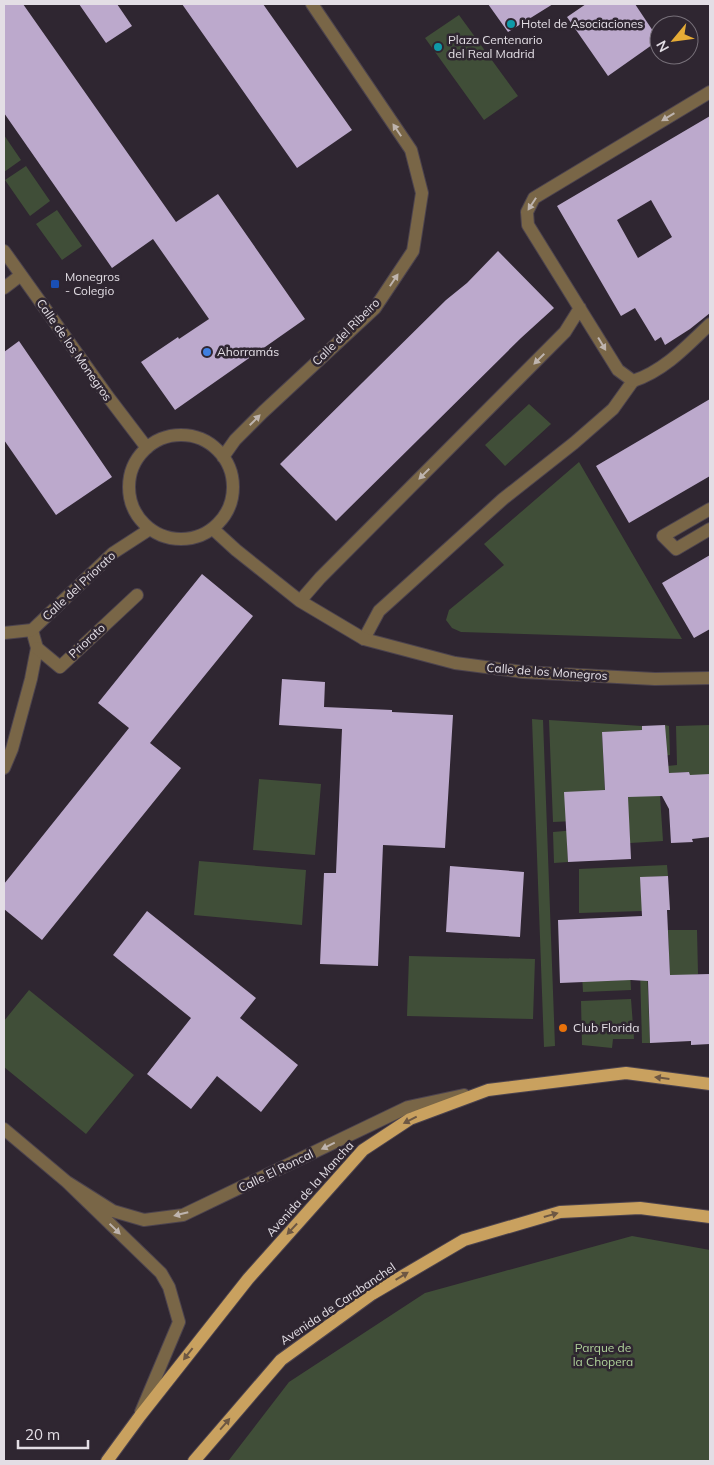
<svg xmlns="http://www.w3.org/2000/svg" width="714" height="1465" font-family="Mulish,sans-serif">
	<rect width="100%" height="100%" fill="#2f2631"/>
	<!-- green -->
	<path fill="#404e38" d="M 459,15 L 518,96 L 484,120 L 425,38 Z
		M 4,135 L 21,160 L 4,172 Z
		M 26,166 L 50,201 L 30,216 L 5,180 Z
		M 57,210 L 82,246 L 62,260 L 36,224 Z
		M 529,404 L 551,424 L 505,466 L 485,445 Z
		M 579,462 L 682,639 L 461,632 L 452,628 L 446,620 L 449,610 L 504,565 L 484,544 Z
		M 532,719 L 543,720 L 555,1046 L 544,1047 Z
		M 549,720 L 642,726 L 642,731 L 602,732 L 605,793 L 575,821 L 553,822 Z
		M 665,725 L 669,726 L 670,755 L 656,757 Z
		M 710,725 L 710,775 L 690,776 L 689,772 L 657,774 L 657,767 L 677,765 L 676,726 Z
		M 259,779 L 321,784 L 315,855 L 253,850 Z
		M 627,794 L 660,796 L 663,841 L 630,843 Z
		M 576,830 L 567,840 L 568,862 L 554,863 L 553,832 Z
		M 199,861 L 306,870 L 302,925 L 194,915 Z
		M 667,865 L 668,876 L 648,877 L 642,911 L 579,913 L 579,869 Z
		M 579,922 L 599,959 L 600,981 L 622,980 L 630,970 L 631,990 L 583,992 Z
		M 668,930 L 697,930 L 698,974 L 670,979 Z
		M 409,956 L 535,959 L 533,1019 L 407,1016 Z
		M 647,969 L 650,1043 L 642,1043 L 640,970 Z
		M 29,990 L 134,1075 L 86,1134 L 4,1067 L 4,1021 Z
		M 631,999 L 634,1039 L 613,1039 L 612,1048 L 582,1045 L 581,1001 Z
		M 632,1236 L 710,1250 L 710,1461 L 229,1460 L 289,1382 L 425,1293 Z"/>
	<!-- building -->
	<path fill="#bca9cc" fill-rule="evenodd" d="M 4,4 L 23,4 L 176,222 L 218,194 L 305,319 L 175,410 L 141,362 L 178,337 L 179,339 L 209,319 L 153,239 L 112,268 L 4,113 Z
		M 79,4 L 117,4 L 132,26 L 106,43 Z
		M 182,4 L 263,4 L 352,130 L 297,168 Z
		M 488,4 L 553,4 L 508,32 Z
		M 586,4 L 635,4 L 659,40 L 608,76 L 567,17 Z
		M 710,116 L 710,313 L 690,329 L 665,345 L 661,337 L 655,341 L 635,308 L 621,316 L 557,206 ZM 651,200 L 672,237 L 638,258 L 617,220 Z
		M 498,251 L 554,308 L 521,338 L 336,521 L 280,464 L 446,300 L 467,283 Z
		M 19,341 L 112,477 L 56,515 L 4,440 L 4,352 Z
		M 710,399 L 710,476 L 629,523 L 596,466 Z
		M 710,555 L 710,629 L 694,638 L 662,583 Z
		M 202,574 L 253,616 L 150,743 L 181,768 L 42,940 L 4,909 L 4,884 L 129,728 L 98,703 Z
		M 282,679 L 325,682 L 324,707 L 392,710 L 392,712 L 453,715 L 445,848 L 383,845 L 378,966 L 320,964 L 324,873 L 336,873 L 342,729 L 279,725 Z
		M 665,725 L 669,773 L 689,772 L 690,775 L 710,774 L 710,837 L 692,839 L 693,842 L 671,843 L 669,809 L 662,796 L 628,797 L 631,859 L 568,862 L 564,792 L 605,790 L 602,732 L 642,730 L 642,726 Z
		M 450,866 L 524,872 L 520,937 L 446,932 Z
		M 668,876 L 670,910 L 667,910 L 670,975 L 710,974 L 710,1044 L 691,1045 L 691,1041 L 650,1043 L 648,981 L 631,980 L 560,983 L 558,920 L 642,916 L 640,877 Z
		M 147,911 L 256,998 L 240,1018 L 298,1065 L 261,1112 L 217,1076 L 191,1109 L 147,1074 L 191,1018 L 113,955 Z"/>
	<g fill="none" stroke-linecap="round" stroke-linejoin="round">
		<defs>
			<path id="service" d="M 710,509 L 663,536 L 676,549 L 710,529
				M 4,768 L 12,749 L 31,679 L 37,648 L 32,630"/>
			<path id="pedestrian" d="M 364,639 L 379,611 L 503,499 L 574,443 L 613,409 L 633,381"/>
			<path id="minor" d="M 710,92 L 534,198 L 527,212 L 528,225 L 618,370 L 633,381 C 664,371 687,346 710,324
				M 4,251 L 109,398 L 147,448
				M 4,288 L 21,275
				M129 487a52 52 0 1 1 104 0a52 52 0 1 1-104 0Z
				M 223,457 L 235,440 L 263,412 L 375,308 L 413,251 L 422,193 L 411,150 L 312,4
				M 213,529 L 236,550 L 300,601 L 364,639 L 455,663 L 523,672 L 655,679 L 710,678
				M 300,601 L 320,578 L 565,332 L 580,308
				M 4,633 L 32,630 L 113,553 L 150,529
				M 37,648 L 60,667 L 137,595"/>
			<path id="tertiary" d="M 4,1129 L 67,1182 L 161,1273 L 169,1287 L 179,1322 L 141,1412
				M 67,1182 L 113,1211 L 144,1220 L 183,1215 L 408,1107 L 464,1095"/>
			<path id="primary" d="M 107,1461 L 140,1416 L 248,1279 L 363,1150 L 410,1119 L 488,1090 L 626,1073 L 710,1084
				M 194,1461 L 281,1360 L 372,1294 L 464,1240 L 560,1212 L 640,1208 L 710,1217"/>
		</defs>
		<!-- service casing -->
		<use href="#service" stroke="#4c434e" stroke-width="14"/>
		<!-- pedestrian casing -->
		<use href="#pedestrian" stroke="#4c434e" stroke-width="14"/>
		<!-- minor casing -->
		<use href="#minor" stroke="#4c434e" stroke-width="14"/>
		<!-- tertiary casing -->
		<use href="#tertiary" stroke="#4c434e" stroke-width="14"/>
		<!-- primary casing -->
		<use href="#primary" stroke="#4c434e" stroke-width="14"/>
		<!-- service -->
		<use href="#service" stroke="#796647" stroke-width="12"/>
		<!-- pedestrian -->
		<use href="#pedestrian" stroke="#796647" stroke-width="12"/>
		<!-- minor -->
		<use href="#minor" stroke="#796647" stroke-width="12"/>
		<!-- tertiary -->
		<use href="#tertiary" stroke="#796647" stroke-width="12"/>
		<!-- primary -->
		<use href="#primary" stroke="#c9a15f" stroke-width="12"/>
	</g>
	<!-- one-way arrows -->
	<defs><path id="oneway-solid" d="M-6-.8H1V-3.2L6.5 0L1 3.2V.8H-6Z" transform="scale(1.25)"/></defs>
	<g fill="#beb4ae">
		<use href="#oneway-solid" transform="translate(668 117) rotate(149)"/>
		<use href="#oneway-solid" transform="translate(397 130) rotate(-124)"/>
		<use href="#oneway-solid" transform="translate(532 204) rotate(123)"/>
		<use href="#oneway-solid" transform="translate(394 280) rotate(-56)"/>
		<use href="#oneway-solid" transform="translate(602 344) rotate(59)"/>
		<use href="#oneway-solid" transform="translate(539 359) rotate(135)"/>
		<use href="#oneway-solid" transform="translate(255 420) rotate(-45)"/>
		<use href="#oneway-solid" transform="translate(424 474) rotate(135)"/>
		<use href="#oneway-solid" transform="translate(328 1146) rotate(154)"/>
		<use href="#oneway-solid" transform="translate(181 1214) rotate(166)"/>
		<use href="#oneway-solid" transform="translate(115 1229) rotate(44)"/>
	</g>
	<g fill="#6d5743">
		<use href="#oneway-solid" transform="translate(662 1078) rotate(-173)"/>
		<use href="#oneway-solid" transform="translate(410 1120) rotate(153)"/>
		<use href="#oneway-solid" transform="translate(551 1215) rotate(-16)"/>
		<use href="#oneway-solid" transform="translate(292 1229) rotate(133)"/>
		<use href="#oneway-solid" transform="translate(402 1276) rotate(-31)"/>
		<use href="#oneway-solid" transform="translate(188 1354) rotate(128)"/>
		<use href="#oneway-solid" transform="translate(225 1424) rotate(-49)"/>
	</g>
	<!-- markers -->
	<g fill="#0f9aa8" stroke="#2f2631" stroke-width="2">
		<circle cx="511" cy="24" r="5"/>
		<circle cx="438" cy="47" r="5"/>
	</g>
	<rect fill="#1a4fb4" stroke="#2f2631" stroke-width="2" x="50" y="279" width="10" height="10" rx="2.5"/>
	<circle fill="#3f7fe0" stroke="#2f2631" stroke-width="2" cx="207" cy="352" r="5"/>
	<circle fill="#e8710a" stroke="#2f2631" stroke-width="2" cx="563" cy="1028" r="5"/>
	<g text-anchor="middle" stroke-width="5" stroke-linejoin="round" paint-order="stroke">
		<!-- poi labels -->
		<g font-size="12" fill="#e3dee5" stroke="#2f2631" text-anchor="start">
			<text x="521" y="28">Hotel de Asociaciones</text>
			<text x="448" y="44">Plaza Centenario<tspan x="448" dy="14">del Real Madrid</tspan></text>
			<text x="65" y="281">Monegros<tspan x="65" dy="14">- Colegio</tspan></text>
			<text x="217" y="356">Ahorramás</text>
			<text x="573" y="1032">Club Florida</text>
		</g>
		<!-- street labels -->
		<g font-size="12" fill="#e3dee5" stroke="#2f2631">
			<text transform="translate(346 332) rotate(-45)" y="4">Calle del Ribeiro</text>
			<text transform="translate(74 350) rotate(55)" y="4">Calle de los Monegros</text>
			<text transform="translate(79 586) rotate(-43)" y="4">Calle del Priorato</text>
			<text transform="translate(87 641) rotate(-43)" y="4">Priorato</text>
			<text transform="translate(547 672) rotate(4)" y="4">Calle de los Monegros</text>
			<text transform="translate(276 1171) rotate(-26)" y="4">Calle El Roncal</text>
			<text transform="translate(310 1189) rotate(-48)" y="4">Avenida de la Mancha</text>
			<text transform="translate(338 1304) rotate(-34)" y="4">Avenida de Carabanchel</text>
		</g>
		<!-- park labels -->
		<g font-size="12" fill="#afd19a" stroke="#2f2631">
			<text x="603" y="1352">Parque de<tspan x="603" dy="14">la Chopera</tspan></text>
		</g>
	</g>
	<!-- border -->
	<rect width="714" height="1465" fill="none" stroke="#e3dee5" stroke-width="10"/>
	<!-- north arrow -->
	<g transform="translate(674 40) rotate(241)"><circle r="24" fill="#2f2631" stroke="#777079"/>
	<path d="M0-4L9 19L0 12L-9 19Z" fill="#e6ac36"/>
	<text y="-8" font-size="14" font-weight="bold" text-anchor="middle" fill="#e3dee5">N</text>
	</g>
	<!-- scale -->
	<path d="M18 1440v8h70v-8" fill="none" stroke="#e3dee5" stroke-width="2.5"/>
	<text x="25" y="1440" font-size="15" fill="#e3dee5" stroke="#2f2631" stroke-width="4" paint-order="stroke">20 m</text>
</svg>
